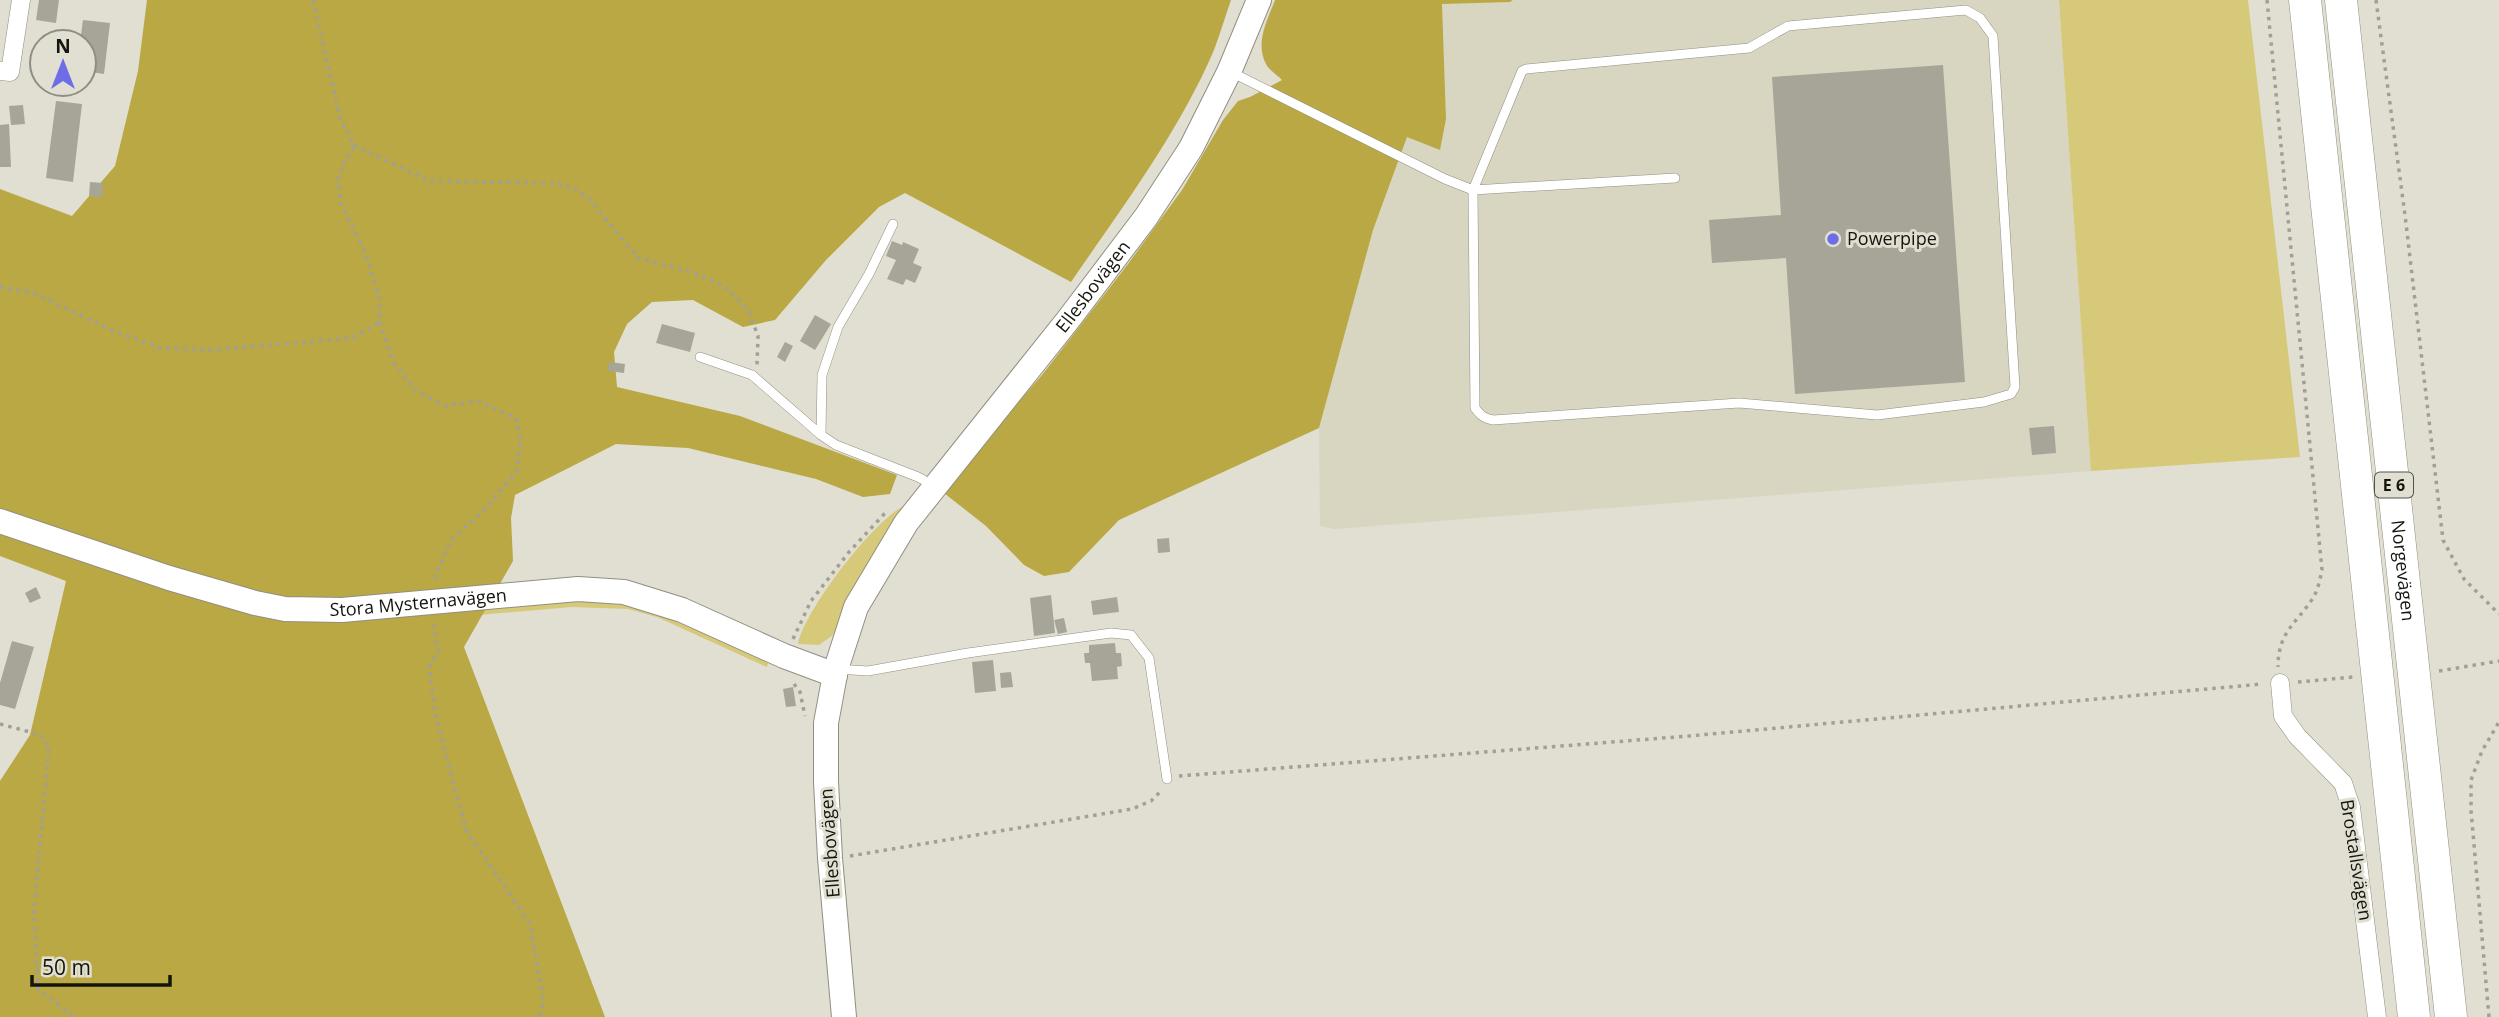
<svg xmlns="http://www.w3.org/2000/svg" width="2499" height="1017" font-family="'Open Sans',sans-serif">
	<rect width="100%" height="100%" fill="#e1dfd1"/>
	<!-- built -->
	<path fill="#d8d5c0" d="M 1513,0 L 2059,0 L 2091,471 L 1335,529 L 1320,526 L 1319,428 L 1373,230 L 1407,136 L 1440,149 L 1446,119 L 1442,3 L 1510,2 Z"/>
	<!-- green -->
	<path fill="#d6c97a" d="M 2059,0 L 2248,0 L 2300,457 L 2091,471 Z
		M 906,505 L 833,635 L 819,645 L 798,644 C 804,611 875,518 906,505 Z
		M 0,534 L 611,602 C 667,613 718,636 768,663 L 767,667 L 657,617 L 628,609 L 572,607 L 466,616 Z"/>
	<!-- forest -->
	<path fill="#b9a843" d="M 147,0 L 1231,0 C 1225,17 1220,34 1214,50 C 1179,132 1121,209 1071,282 L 905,193 L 879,207 L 826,260 L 775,320 L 743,327 L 693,300 L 652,302 L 627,324 L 614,352 L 617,387 L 740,416 L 897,475 L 890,494 L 863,497 L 816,479 L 688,448 L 616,444 L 515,495 L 511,518 L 513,561 L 464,647 L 605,1017 L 0,1017 L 0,781 L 30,735 L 66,581 L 0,556 L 0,189 L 72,216 L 115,166 L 138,71 Z
		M 1275,0 L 1513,0 L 1510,2 L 1442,4 L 1446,119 L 1440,150 L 1407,137 L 1373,230 L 1319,428 L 1119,520 L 1069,572 L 1044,576 L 1024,565 L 986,526 L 944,493 L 965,463 L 1042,375 L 1128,264 L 1182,190 L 1223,120 L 1238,101 L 1250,97 L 1282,80 C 1277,75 1269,70 1266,64 C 1255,43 1267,21 1275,0 Z"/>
	<!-- building -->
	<path fill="#a7a598" d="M 39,0 L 59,0 L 56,23 L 36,20 Z
		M 83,20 L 110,23 L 104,74 L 84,71 L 84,42 L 80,42 Z
		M 1943,65 L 1965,382 L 1795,394 L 1786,258 L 1712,263 L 1709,220 L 1781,215 L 1772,77 Z
		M 56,101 L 82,104 L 73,182 L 46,178 Z
		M 23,105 L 25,124 L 11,125 L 9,106 Z
		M 9,124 L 11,167 L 0,167 L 0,125 Z
		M 90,182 L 103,183 L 102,197 L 89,196 Z
		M 892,241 L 902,245 L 903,242 L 919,249 L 913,263 L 922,267 L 915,283 L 906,279 L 903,285 L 887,279 L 896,260 L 886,256 Z
		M 815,315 L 831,324 L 815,350 L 800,341 Z
		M 662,324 L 695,333 L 690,352 L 656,343 Z
		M 785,342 L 793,346 L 785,362 L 777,357 Z
		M 609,362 L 625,364 L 624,373 L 608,371 Z
		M 2054,426 L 2056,453 L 2032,455 L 2029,428 Z
		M 1169,538 L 1170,552 L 1158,553 L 1157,539 Z
		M 36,587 L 41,598 L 30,603 L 25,593 Z
		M 1051,595 L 1055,633 L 1034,636 L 1030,598 Z
		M 1117,597 L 1119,612 L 1093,615 L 1091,601 Z
		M 1064,618 L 1067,632 L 1058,634 L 1054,620 Z
		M 12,641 L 34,647 L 15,709 L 0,705 L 0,683 Z
		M 1115,643 L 1116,653 L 1121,653 L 1122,666 L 1117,667 L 1118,679 L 1092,681 L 1090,663 L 1085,663 L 1084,653 L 1089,653 L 1089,645 Z
		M 993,660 L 996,691 L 975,693 L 972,662 Z
		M 1011,672 L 1013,687 L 1001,688 L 1000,673 Z
		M 793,687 L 796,706 L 786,707 L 783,689 Z"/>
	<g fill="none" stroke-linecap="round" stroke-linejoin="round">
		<defs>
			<path id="lane" d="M 1966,10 L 1980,18 L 1993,36 L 2015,387 L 2011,394 L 1984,402 L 1877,415 L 1739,403 L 1493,420 C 1484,418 1481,416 1475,408 L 1473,190 L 1522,71 L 1526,69 L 1749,48 L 1788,26 Z
				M 1231,72 L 1445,179 L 1473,190 L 1675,178
				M 700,357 L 752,375 L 821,435 L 836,445 L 918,477 L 933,485
				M 821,435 L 822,375 L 838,327 L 869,274 L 893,224
				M 836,669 L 868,671 L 968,653 L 1111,633 L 1131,635 L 1149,658 L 1167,779"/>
			<path id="street" d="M 0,71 L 10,72 L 21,0
				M 2280,683 L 2283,716 L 2297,736 L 2343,783 L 2351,807 L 2377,1017"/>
			<g id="secondary">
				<path id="s1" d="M 0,521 L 169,578 L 255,603 L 285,609 L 342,610 L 578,589 L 624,592 L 682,610 L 784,656 L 835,675"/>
				<path id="s2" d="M 844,1017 L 830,858 L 826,782 L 826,723 L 836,669 L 856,607 L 906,523 L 1068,320 L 1146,217 L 1191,148 L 1229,72 L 1259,0"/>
			</g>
			<g id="highway">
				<path d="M 2305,0 L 2414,1017"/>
				<path id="s3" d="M 2341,0 L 2451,1017"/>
			</g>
		</defs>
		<!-- lane casing -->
		<use href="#lane" stroke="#918f82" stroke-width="10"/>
		<!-- street casing -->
		<use href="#street" stroke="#918f82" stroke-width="19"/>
		<!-- secondary casing -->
		<use href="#secondary" stroke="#918f82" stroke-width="26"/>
		<!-- highway casing -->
		<use href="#highway" stroke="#918f82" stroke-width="33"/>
		<!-- path -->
		<path stroke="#a2a095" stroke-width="3.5" stroke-dasharray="3.5 5" stroke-linecap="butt" d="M 313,0 L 340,118 L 354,145 L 344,163 L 338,180 L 341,204 L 366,254 L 379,298 L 380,322 L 393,361 L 415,390 L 445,406 L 478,401 L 516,418 L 520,439 L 517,471 L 485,509 L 450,541 L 434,580
			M 2267,0 L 2322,570 C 2320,579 2318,590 2313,598 C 2296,624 2278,632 2278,667
			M 2376,0 L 2405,215 L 2443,540 L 2464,579 L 2499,614
			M 354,145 L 429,181 L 554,183 L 574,188 L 590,200 L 638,258 L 692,272 L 724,286 L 736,297 L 749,312 L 758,336 L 757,365
			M 0,287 L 34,293 L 109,329 L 160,348 L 212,350 L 351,338 L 380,322
			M 433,624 L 438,651 L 429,667 L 436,718 L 466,830 L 530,924 L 543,998 L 540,1017
			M 793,639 L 811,601 L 849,552 L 887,511
			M 2439,671 L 2499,661
			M 2298,682 L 2353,677
			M 794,684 L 800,692 L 805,716
			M 0,724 L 41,735 L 49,746 L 34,911 L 38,989 L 74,1017
			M 1179,776 L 1689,736 L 2262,684
			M 850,856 L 1132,809 L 1151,801 L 1161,791
			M 2489,1017 L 2471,810 L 2471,780 L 2482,751 L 2499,722"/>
		<!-- lane -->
		<use href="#lane" stroke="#fff" stroke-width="9"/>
		<!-- street -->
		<use href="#street" stroke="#fff" stroke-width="18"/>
		<!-- secondary -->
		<use href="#secondary" stroke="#fff" stroke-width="24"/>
		<!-- highway -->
		<use href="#highway" stroke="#fff" stroke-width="32"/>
	</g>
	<!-- markers -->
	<circle fill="#6f6ce7" stroke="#e1dfd1" stroke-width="2.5" cx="1833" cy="239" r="7"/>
	<g text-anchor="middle" stroke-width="6" stroke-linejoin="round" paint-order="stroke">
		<!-- shield labels -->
		<rect fill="#e1dfd1" stroke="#52524a" stroke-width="2" x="2375" y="472.5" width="38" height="25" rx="5"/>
		<g font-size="16" font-weight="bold" fill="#151510">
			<text x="2394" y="491">E 6</text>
		</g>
		<!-- poi labels -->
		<g font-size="18" fill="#151510" stroke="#e1dfd1" text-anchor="start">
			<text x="1847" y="245">Powerpipe</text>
		</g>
		<!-- street labels -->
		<g font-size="18" fill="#151510" stroke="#e1dfd1">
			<text dy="6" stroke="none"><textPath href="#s2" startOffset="814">Ellesbovägen</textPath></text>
			<text dy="6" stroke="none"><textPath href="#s3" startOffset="574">Norgevägen</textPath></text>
			<text dy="6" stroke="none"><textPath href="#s1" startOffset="432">Stora Mysternavägen</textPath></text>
			<text transform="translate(830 843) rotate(-94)" y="6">Ellesbovägen</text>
			<text transform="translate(2356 860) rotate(81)" y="6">Brostallsvägen</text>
		</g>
	</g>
	<!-- north arrow -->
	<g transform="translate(63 63)"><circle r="33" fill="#e1dfd1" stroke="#8f8e84" stroke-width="2"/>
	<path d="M0-5L12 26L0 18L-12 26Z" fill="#6f6ce7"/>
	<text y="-10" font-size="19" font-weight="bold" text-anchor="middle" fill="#151510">N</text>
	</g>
	<!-- scale -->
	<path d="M32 975v10h138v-10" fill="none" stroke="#151510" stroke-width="3.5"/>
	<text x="42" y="975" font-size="21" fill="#151510" stroke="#e1dfd1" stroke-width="5" paint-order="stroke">50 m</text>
</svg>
